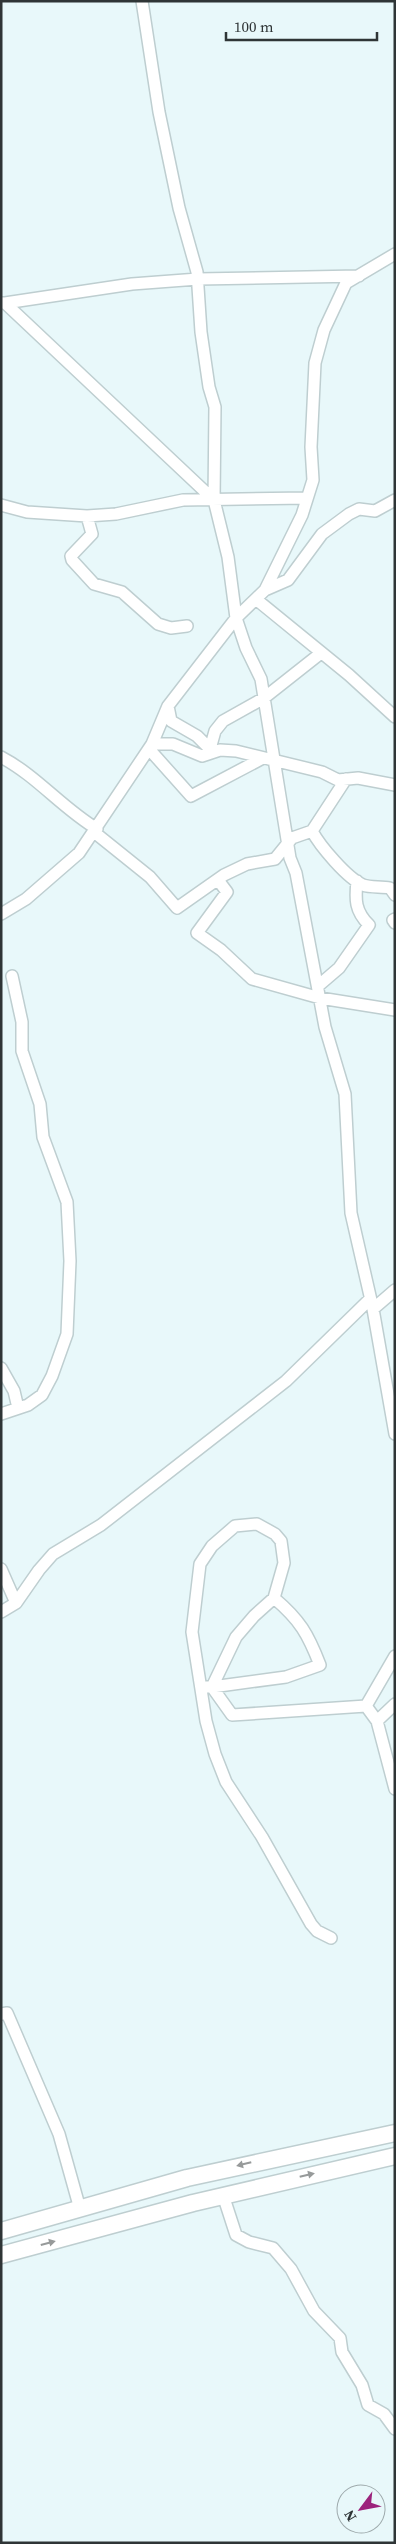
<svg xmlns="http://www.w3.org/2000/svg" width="396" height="2544" font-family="'Source Serif 4',serif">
	<rect width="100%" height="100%" fill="#e8f8fa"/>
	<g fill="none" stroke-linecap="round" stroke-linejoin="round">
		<defs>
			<path id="minor" d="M 142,1 L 159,112 L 179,208 L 197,272 L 201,332 L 209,387 L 215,407 L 214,500 L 228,557 L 236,618 L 246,648 L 261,679 L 290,858 L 296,873 L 325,1027 L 345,1094 L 351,1213 L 373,1309 L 395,1434
				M 2,303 L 5,303 L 214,500
				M 5,303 L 132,284 L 198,279 L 359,276
				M 1,505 L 27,512 L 87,516 L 116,514 L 183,500 L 307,498
				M 87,516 L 92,534 L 71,556 L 72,560 L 94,584 L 122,592 L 158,624 L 171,628 L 187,626
				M 265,590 L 288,580 L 322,534 L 349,514 L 359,509 L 375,511 L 395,500
				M 257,600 L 349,675 L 395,717
				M 168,706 L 171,721 L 197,736 L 210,749
				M 152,744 L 173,744 L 202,756 L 220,750 L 236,751 L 322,772 L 338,780 L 358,778 L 395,785
				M 149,749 L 191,796 L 263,758
				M 211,753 L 210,749 L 215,731 L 223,721 L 264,698 L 321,653
				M 1,757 C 37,776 62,808 97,829
				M 312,831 L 346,779
				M 94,832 L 150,877 L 177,908 L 224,875 L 247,864 L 275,859 L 292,838 L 312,831 C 320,846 347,878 363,885 C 371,888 381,886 390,888 L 395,895
				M 218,880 L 227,892 L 197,933 L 221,950 L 252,979 L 320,998 L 395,1010
				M 1,914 L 26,899 L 79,853 L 152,744 L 168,706 L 236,618 L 265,590 L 302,515 L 313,480 L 311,447 L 315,363 L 324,330 L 346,283 L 395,254
				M 395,919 L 393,920 L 395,923
				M 318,986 L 339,968 L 369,925 C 355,911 355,900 357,881
				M 373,1309 L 395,1290
				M 1,1368 L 14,1391 L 18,1408
				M 1,1414 L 28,1405 L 42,1395 L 52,1376 L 67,1334 L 70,1261 L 67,1202 L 43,1137 L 40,1104 L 22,1051 L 22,1022 L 12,976
				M 1,1569 L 16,1603 L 1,1612
				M 274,1598 L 254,1616 L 236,1637 L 212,1687 L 286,1677 L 320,1665 C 308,1634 300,1620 274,1598 L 284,1563 L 281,1541 L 275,1534 L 257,1524 L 235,1526 L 212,1546 L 200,1564 L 192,1632 L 206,1721 L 215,1754 L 226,1782 L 262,1837 L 311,1924 L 317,1931 L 331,1938
				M 16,1603 L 39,1570 L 53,1554 L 101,1525 L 286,1381 L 370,1299
				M 395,1656 L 366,1706 L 377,1721 L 395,1789
				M 206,1687 L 212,1687 L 232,1715 L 366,1706
				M 377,1721 L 395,1704
				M 1,2014 L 7,2013 L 59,2134 L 80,2209
				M 223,2195 L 236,2235 L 249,2242 L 273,2248 L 291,2269 L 314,2311 L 340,2338 L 342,2352 L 362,2385 L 368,2405 L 384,2414 L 395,2429"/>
			<path id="highway" d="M 1,2231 L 187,2178 L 395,2133
				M 1,2255 L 193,2203 L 395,2156"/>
		</defs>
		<!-- minor casing -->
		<use href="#minor" stroke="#beced0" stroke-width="14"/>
		<!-- highway casing -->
		<use href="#highway" stroke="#beced0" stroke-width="19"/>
		<!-- minor -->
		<use href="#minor" stroke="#fff" stroke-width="11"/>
		<!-- highway -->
		<use href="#highway" stroke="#fff" stroke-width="16"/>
	</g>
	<!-- one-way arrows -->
	<defs><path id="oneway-solid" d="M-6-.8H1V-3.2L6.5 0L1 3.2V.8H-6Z" transform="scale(1.25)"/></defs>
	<g fill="#979a9a">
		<use href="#oneway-solid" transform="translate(244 2164) rotate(166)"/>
		<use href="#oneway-solid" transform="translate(307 2175) rotate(-13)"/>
		<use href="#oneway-solid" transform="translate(48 2243) rotate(-15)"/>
	</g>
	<!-- border -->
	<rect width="396" height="2544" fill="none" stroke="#2f3536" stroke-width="5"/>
	<!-- north arrow -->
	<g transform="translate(361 2509) rotate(238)"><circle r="24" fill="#e8f8fa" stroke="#9eaaac"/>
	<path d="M0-4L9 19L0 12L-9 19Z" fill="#9c237c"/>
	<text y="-8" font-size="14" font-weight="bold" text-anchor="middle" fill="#2f3536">N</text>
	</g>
	<!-- scale -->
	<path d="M226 32v8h151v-8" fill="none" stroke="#2f3536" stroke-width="2.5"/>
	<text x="234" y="32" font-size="15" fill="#2f3536" stroke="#e8f8fa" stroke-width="4" paint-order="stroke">100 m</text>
</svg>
